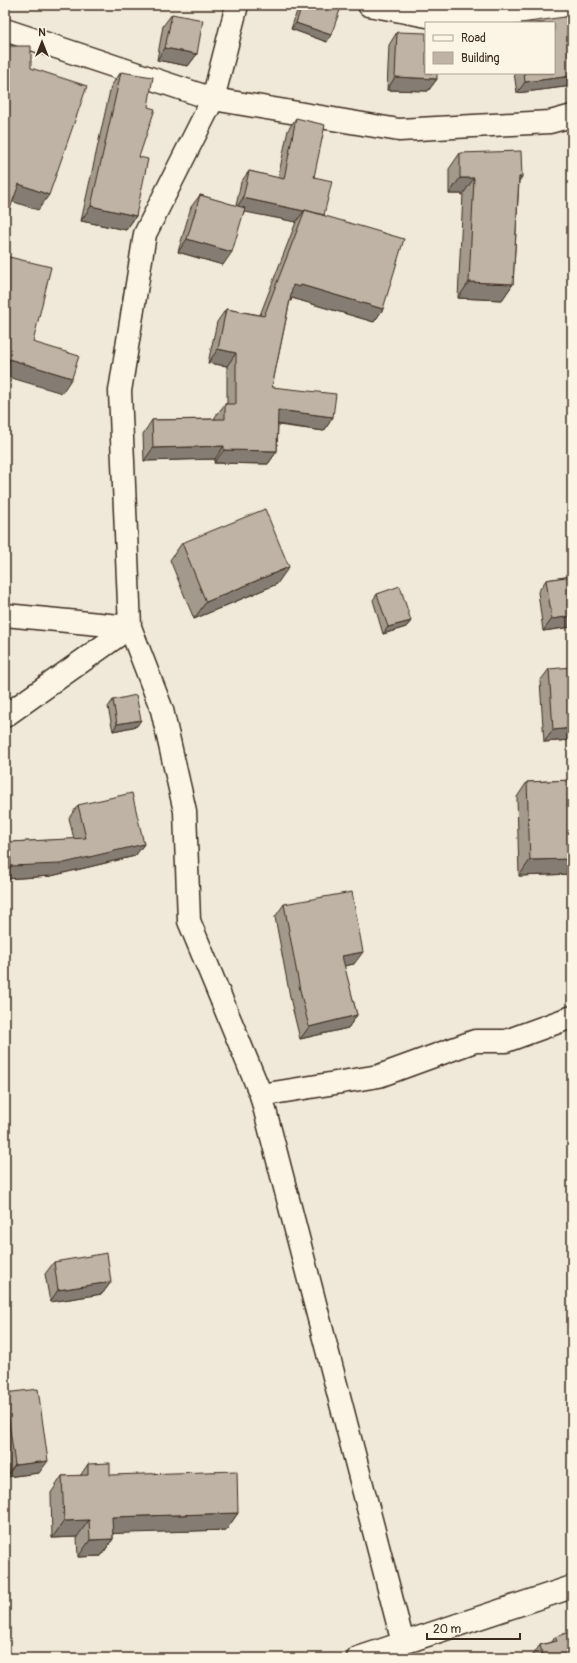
<svg xmlns="http://www.w3.org/2000/svg" width="577" height="1663" font-family="Pangolin,sans-serif">
	<rect width="100%" height="100%" fill="#f0e9d9"/>
	<filter id="ink" filterUnits="userSpaceOnUse"><feTurbulence type="fractalNoise" baseFrequency=".025" numOctaves="2"/><feDisplacementMap in="SourceGraphic" scale="8" xChannelSelector="R" yChannelSelector="G"/><feConvolveMatrix kernelMatrix="1 2 1 2 8 2 1 2 1" color-interpolation-filters="sRGB"/></filter>
	<g filter="url(#ink)">
		<g fill="none" stroke-linecap="round" stroke-linejoin="round">
			<defs>
				<path id="minor" d="M 369,5 L 427,16 L 534,13 L 566,5
					M 5,30 L 213,99 L 399,130 L 550,122 L 572,116
					M 5,615 L 130,627 L 162,710 L 185,811 L 189,921 L 261,1095 L 403,1643
					M 5,716 L 130,627 L 120,391 L 145,234 L 213,99 L 237,5
					M 261,1095 L 379,1076 L 475,1041 L 506,1041 L 572,1017"/>
				<path id="secondary" d="M 358,1658 L 572,1587"/>
			</defs>
			<!-- minor casing -->
			<use href="#minor" stroke="#3b2a1e" stroke-width="25"/>
			<!-- secondary casing -->
			<use href="#secondary" stroke="#3b2a1e" stroke-width="25"/>
			<!-- minor -->
			<use href="#minor" stroke="#fcf5e5" stroke-width="22"/>
			<!-- secondary -->
			<use href="#secondary" stroke="#fcf5e5" stroke-width="22"/>
		</g>
		<!-- wall -->
		<path fill="#a39a8d" stroke="#3b2a1e" d="M 299,5 L 324,5 L 327,42 L 291,29 Z
			M 172,14 L 197,54 L 188,66 L 157,60 L 163,26 Z
			M 572,16 L 572,86 L 517,93 L 514,73 L 554,73 Z
			M 397,32 L 437,79 L 428,91 L 387,90 L 389,45 Z
			M 121,72 L 139,157 L 136,216 L 126,230 L 81,221 L 111,86 Z
			M 296,118 L 314,177 L 324,215 L 383,309 L 374,322 L 292,298 L 291,301 L 290,300 L 272,387 L 333,417 L 324,431 L 278,425 L 277,451 L 268,464 L 214,463 L 215,459 L 144,461 L 143,434 L 152,420 L 215,419 L 215,417 L 225,404 L 227,404 L 227,366 L 208,363 L 217,322 L 226,309 L 260,315 L 296,222 L 244,211 L 223,265 L 178,252 L 191,207 L 200,195 L 236,206 L 241,182 L 249,171 L 278,178 L 288,130 Z
			M 460,153 L 519,182 L 513,284 L 502,300 L 458,298 L 463,194 L 449,194 L 449,169 Z
			M 182,543 L 277,584 L 194,619 L 170,560 Z
			M 572,576 L 572,627 L 543,631 L 538,592 L 546,580 Z
			M 377,594 L 411,621 L 406,627 L 383,634 L 373,600 Z
			M 549,669 L 572,740 L 544,742 L 540,681 Z
			M 113,700 L 137,726 L 113,731 L 108,707 Z
			M 572,780 L 572,874 L 519,876 L 517,797 L 527,782 Z
			M 78,805 L 144,844 L 135,856 L 51,876 L 5,879 L 5,849 L 10,842 L 74,839 L 69,818 Z
			M 284,904 L 354,964 L 344,966 L 357,1015 L 348,1028 L 300,1039 L 291,1002 L 275,917 Z
			M 54,1262 L 111,1282 L 102,1294 L 50,1302 L 45,1274 Z
			M 5,1393 L 39,1473 L 6,1477 L 5,1469 Z
			M 88,1464 L 110,1475 L 238,1513 L 226,1530 L 113,1533 L 113,1539 L 101,1556 L 78,1557 L 77,1537 L 52,1538 L 51,1493 L 62,1476 L 80,1476 Z
			M 555,1637 L 572,1658 L 532,1658 L 532,1656 L 540,1645 L 552,1642 Z"/>
		<!-- shaded-wall -->
		<path fill="#857d73" stroke="#3b2a1e" d="M 296,23 L 331,35 L 327,42 L 291,29 Z
			M 165,48 L 197,54 L 188,66 L 157,60 Z
			M 572,76 L 572,86 L 517,93 L 525,82 Z
			M 395,77 L 437,79 L 428,91 L 387,90 Z
			M 519,177 L 522,177 L 511,193 Z
			M 460,178 L 474,178 L 463,194 L 449,194 Z
			M 19,184 L 49,195 L 38,210 L 8,200 Z
			M 243,198 L 304,211 L 296,222 L 235,210 Z
			M 91,206 L 136,216 L 126,230 L 81,221 Z
			M 187,239 L 232,252 L 223,265 L 178,252 Z
			M 469,282 L 513,284 L 502,300 L 458,298 Z
			M 293,285 L 301,285 L 383,309 L 374,322 L 292,298 L 291,301 L 283,298 Z
			M 218,349 L 236,353 L 227,366 L 208,363 Z
			M 9,359 L 72,378 L 62,393 L 5,376 Z
			M 278,410 L 333,417 L 324,431 L 269,423 Z
			M 224,446 L 215,459 L 144,461 L 153,448 Z
			M 224,450 L 277,451 L 268,464 L 214,463 Z
			M 289,567 L 277,584 L 194,619 L 206,602 Z
			M 572,616 L 572,627 L 543,631 L 552,619 Z
			M 411,621 L 406,627 L 383,634 L 388,627 Z
			M 141,720 L 137,726 L 113,731 L 117,724 Z
			M 572,728 L 572,740 L 544,742 L 553,730 Z
			M 144,844 L 135,856 L 51,876 L 5,879 L 5,875 L 11,866 Z
			M 572,859 L 572,874 L 519,876 L 530,860 Z
			M 363,952 L 354,964 L 333,968 L 342,956 Z
			M 357,1015 L 348,1028 L 300,1039 L 309,1027 Z
			M 111,1282 L 102,1294 L 50,1302 L 58,1290 Z
			M 48,1461 L 39,1473 L 6,1477 L 15,1465 Z
			M 238,1513 L 226,1530 L 100,1534 L 112,1517 Z
			M 89,1520 L 77,1537 L 52,1538 L 64,1521 Z
			M 113,1539 L 101,1556 L 78,1557 L 90,1540 Z"/>
		<!-- building -->
		<path fill="#beb3a4" stroke="#3b2a1e" d="M 302,5 L 324,5 L 340,10 L 331,35 L 296,23 Z
			M 172,14 L 203,20 L 197,54 L 165,48 Z
			M 572,16 L 572,76 L 525,82 L 524,73 L 554,73 L 554,23 L 521,23 Z
			M 397,32 L 426,33 L 426,73 L 437,73 L 437,79 L 395,77 Z
			M 5,46 L 31,46 L 31,68 L 87,86 L 49,195 L 19,184 L 5,223 Z
			M 121,72 L 153,77 L 148,107 L 155,109 L 139,157 L 148,159 L 136,216 L 91,206 Z
			M 296,118 L 325,125 L 314,177 L 332,181 L 324,215 L 305,210 L 304,211 L 243,198 L 249,171 L 284,179 Z
			M 521,151 L 522,177 L 519,177 L 513,284 L 469,282 L 474,178 L 460,178 L 460,153 Z
			M 200,195 L 245,208 L 232,252 L 187,239 Z
			M 305,210 L 404,239 L 383,309 L 301,285 L 300,287 L 293,285 L 272,387 L 336,394 L 333,417 L 278,410 L 277,451 L 224,450 L 224,446 L 153,448 L 152,420 L 225,419 L 225,404 L 236,404 L 236,353 L 218,349 L 226,309 L 264,316 Z
			M 5,256 L 51,267 L 33,342 L 79,356 L 72,378 L 9,359 L 5,385 Z
			M 265,509 L 289,567 L 206,602 L 182,543 Z
			M 572,576 L 572,616 L 552,619 L 546,580 Z
			M 400,586 L 411,621 L 388,627 L 377,594 Z
			M 572,667 L 572,728 L 553,730 L 549,669 Z
			M 136,695 L 141,720 L 117,724 L 113,700 Z
			M 572,780 L 572,859 L 530,860 L 527,782 Z
			M 132,793 L 144,844 L 60,864 L 11,866 L 10,842 L 86,838 L 78,805 Z
			M 352,892 L 363,952 L 342,956 L 357,1015 L 309,1027 L 300,990 L 284,904 Z
			M 107,1253 L 111,1282 L 58,1290 L 54,1262 Z
			M 5,1259 L 6,1267 L 5,1267 Z
			M 38,1389 L 48,1461 L 15,1465 L 5,1393 Z
			M 110,1463 L 110,1475 L 237,1471 L 238,1513 L 112,1517 L 113,1539 L 90,1540 L 89,1520 L 64,1521 L 62,1476 L 88,1475 L 88,1464 Z
			M 572,1631 L 572,1658 L 543,1658 L 540,1645 L 557,1641 L 555,1637 Z"/>
	</g>
	<!-- margin -->
	<rect width="577" height="1663" fill="none" stroke="#fcf5e5" stroke-width="20"/>
	<rect x="10" y="10" width="557" height="1643" fill="none" stroke="#3b2a1e" stroke-width="1.5" filter="url(#ink)"/>
	<!-- legend -->
	<rect x="425" y="22" width="130" height="52" fill="#fcf5e5" stroke="#afa495"/>
	<rect x="433" y="35" width="20" height="6" fill="#fcf5e5" stroke="#afa495"/>
	<text x="461" y="42" font-size="12" fill="#3b2a1e">Road</text>
	<rect x="433" y="52" width="20" height="12" fill="#beb3a4" stroke="#afa495"/>
	<text x="461" y="62" font-size="12" fill="#3b2a1e">Building</text>
	<!-- north arrow -->
	<g transform="translate(42 42)" stroke="#fcf5e5" stroke-width="3" paint-order="stroke">
	<path d="M0-3L7 15L0 10L-7 15Z" fill="#3b2a1e"/>
	<text y="-6" font-size="11" font-weight="bold" text-anchor="middle" fill="#3b2a1e">N</text>
	</g>
	<!-- scale -->
	<path d="M427 1633v6h93v-6" fill="none" stroke="#3b2a1e" stroke-width="2"/>
	<text x="433" y="1633" font-size="12" fill="#3b2a1e" stroke="#fcf5e5" stroke-width="3" paint-order="stroke">20 m</text>
</svg>
